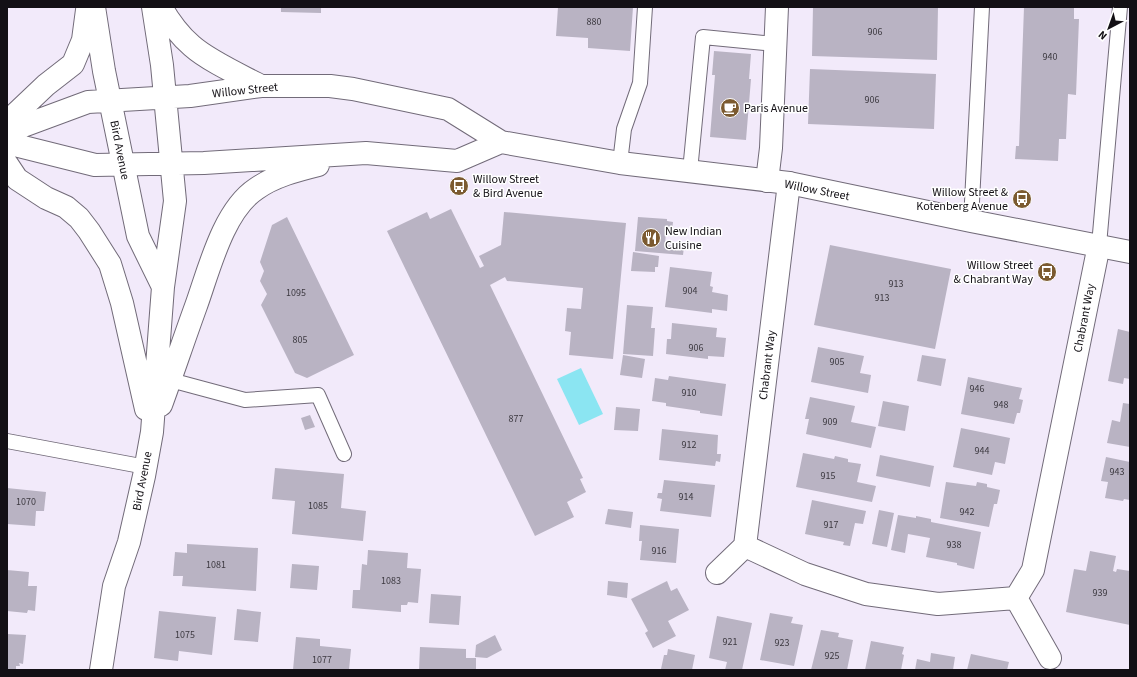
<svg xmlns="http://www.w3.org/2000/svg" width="1137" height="677" font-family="'Source Sans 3',sans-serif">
	<rect width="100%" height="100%" fill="#f2eafa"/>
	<!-- water -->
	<path fill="#8be5f2" d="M 581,368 L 603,414 L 579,425 L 557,379 Z"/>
	<!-- building -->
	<path fill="#b9b3c3" d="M 281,7 L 321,7 L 321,13 L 281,12 Z
		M 558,7 L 633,7 L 630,51 L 588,48 L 588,38 L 556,36 Z
		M 813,7 L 938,7 L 937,60 L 812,56 Z
		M 1024,7 L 1074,7 L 1074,19 L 1079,19 L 1076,95 L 1068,94 L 1066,139 L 1059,139 L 1058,161 L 1015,159 L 1016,146 L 1019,146 Z
		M 714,51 L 751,54 L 749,79 L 751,79 L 746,140 L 710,137 L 715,75 L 712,75 Z
		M 810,69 L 936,74 L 934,129 L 808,124 Z
		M 451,209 L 480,268 L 484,266 L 479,256 L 501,245 L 504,212 L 626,223 L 613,359 L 569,355 L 571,332 L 565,331 L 567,308 L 581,309 L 583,288 L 507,281 L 505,277 L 490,285 L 583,478 L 580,479 L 586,492 L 567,502 L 574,517 L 535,536 L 387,231 L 427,212 L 430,219 Z
		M 287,217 L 354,355 L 307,378 L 295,373 L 261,305 L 267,294 L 260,281 L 264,271 L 260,262 L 272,225 Z
		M 638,217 L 667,219 L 667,221 L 673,222 L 672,231 L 666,231 L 665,245 L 684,247 L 683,255 L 635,251 Z
		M 830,245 L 951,269 L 935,349 L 814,325 Z
		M 633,252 L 659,256 L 658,267 L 655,267 L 655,272 L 631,271 Z
		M 670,267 L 712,272 L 710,286 L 713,287 L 712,292 L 728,295 L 727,311 L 712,309 L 712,313 L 665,307 Z
		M 627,305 L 653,307 L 651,328 L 655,328 L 653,356 L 623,354 Z
		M 672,323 L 717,328 L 716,337 L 726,338 L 724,357 L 708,356 L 708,359 L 666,354 L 667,339 L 671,339 Z
		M 1118,329 L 1130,332 L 1130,379 L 1124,378 L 1123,384 L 1108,381 Z
		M 818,347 L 864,356 L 860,373 L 871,375 L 868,393 L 811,382 Z
		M 623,355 L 645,359 L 642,378 L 620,375 Z
		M 922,355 L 946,359 L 941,386 L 917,381 Z
		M 669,376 L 726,384 L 722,416 L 700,413 L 700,411 L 666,406 L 666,403 L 652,401 L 655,378 L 668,380 Z
		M 968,377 L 1022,388 L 1019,399 L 1023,400 L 1020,413 L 1017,413 L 1014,424 L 961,414 Z
		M 810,397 L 855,406 L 851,422 L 876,427 L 871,448 L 806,434 L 809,419 L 805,419 Z
		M 883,401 L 909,406 L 905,431 L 878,426 Z
		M 1123,403 L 1130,404 L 1130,447 L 1107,443 L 1112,420 L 1120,422 Z
		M 616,407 L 640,409 L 638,431 L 614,430 Z
		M 310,415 L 315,427 L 305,430 L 301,418 Z
		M 961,428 L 1010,438 L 1005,464 L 995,462 L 992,475 L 953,467 Z
		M 662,429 L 718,435 L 717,454 L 721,454 L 720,462 L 716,461 L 715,466 L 659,460 Z
		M 803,453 L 834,459 L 835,456 L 848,459 L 848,462 L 861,464 L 857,482 L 876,486 L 872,502 L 796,487 Z
		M 880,455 L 934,466 L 930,487 L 876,476 Z
		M 1106,457 L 1130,462 L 1130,500 L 1124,499 L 1123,501 L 1105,498 L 1108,482 L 1101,481 Z
		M 275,468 L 344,474 L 341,508 L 366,511 L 363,541 L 292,534 L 295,501 L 272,499 Z
		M 664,480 L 715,485 L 711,517 L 660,511 L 662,499 L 657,498 L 658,493 L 662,493 Z
		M 946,482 L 976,486 L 977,482 L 987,484 L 987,487 L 1000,490 L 997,504 L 994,504 L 989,527 L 940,518 Z
		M 7,488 L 46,492 L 44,511 L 36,511 L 35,526 L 7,524 Z
		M 812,500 L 866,511 L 863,524 L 855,523 L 850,546 L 843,545 L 844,542 L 805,534 Z
		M 608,509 L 633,512 L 631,528 L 605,524 Z
		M 879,510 L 894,513 L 887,547 L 872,544 Z
		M 898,515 L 916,518 L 916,516 L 931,519 L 931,522 L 981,532 L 974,569 L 957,565 L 957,563 L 926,557 L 930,538 L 908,534 L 905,553 L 891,550 Z
		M 640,525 L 679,529 L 676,563 L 640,560 L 642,541 L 639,541 Z
		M 187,544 L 258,548 L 256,591 L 182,586 L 183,576 L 173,576 L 175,552 L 187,553 Z
		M 368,550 L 408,553 L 407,568 L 421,569 L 418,603 L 408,602 L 407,605 L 401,605 L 401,612 L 352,608 L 353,590 L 360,590 L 362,564 L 367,565 Z
		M 1090,551 L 1116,556 L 1113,571 L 1116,572 L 1117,569 L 1130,571 L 1130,625 L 1066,612 L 1074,569 L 1086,571 Z
		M 292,564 L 319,566 L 317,590 L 290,588 Z
		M 7,570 L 29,572 L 28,586 L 37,586 L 35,611 L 28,610 L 27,613 L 7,611 Z
		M 608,581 L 628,583 L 627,598 L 607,595 Z
		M 667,581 L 671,591 L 677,588 L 689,610 L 668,621 L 676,636 L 653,648 L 645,633 L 648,631 L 631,599 Z
		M 431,594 L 461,596 L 459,625 L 429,623 Z
		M 237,609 L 261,612 L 258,642 L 234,640 Z
		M 159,611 L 216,617 L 212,655 L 179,651 L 178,661 L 154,658 Z
		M 770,613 L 793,617 L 791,623 L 803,625 L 794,666 L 760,660 Z
		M 717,616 L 752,623 L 742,670 L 725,670 L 727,662 L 709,658 Z
		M 821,630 L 839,633 L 838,637 L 853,640 L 847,670 L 811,670 Z
		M 7,634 L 26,635 L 23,664 L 19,663 L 20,666 L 16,666 L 16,670 L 7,670 Z
		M 495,635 L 502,650 L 487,658 L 475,657 L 476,645 Z
		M 296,637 L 320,639 L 320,646 L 351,649 L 349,670 L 293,670 Z
		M 871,641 L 904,647 L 902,654 L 904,655 L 901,670 L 865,670 Z
		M 420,647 L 466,649 L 466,658 L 476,658 L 476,670 L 419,670 Z
		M 668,649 L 695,655 L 692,670 L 664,670 L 661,669 L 664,655 L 667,655 Z
		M 931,653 L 955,657 L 953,670 L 915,670 L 917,659 L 930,662 Z
		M 971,654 L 1009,662 L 1007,670 L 967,670 Z"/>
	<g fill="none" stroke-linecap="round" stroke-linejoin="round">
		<defs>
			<path id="lane" d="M 620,163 L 624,129 L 640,83 L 645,7
				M 690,171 L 703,37 L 775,44
				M 971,221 L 982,7
				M 1099,245 L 1120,7
				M 163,378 L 245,400 L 318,395 L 344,454
				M 7,441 L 146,467"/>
			<path id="street" d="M 767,181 L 771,148 L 777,7
				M 745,546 L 805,574 L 866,594 L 938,604 L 1016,598
				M 717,573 L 745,546 L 789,183
				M 1016,598 L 1033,570 L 1099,245
				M 1016,598 L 1050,658"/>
			<path id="secondary" d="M 94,7 L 104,71 L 138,236 L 163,287
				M 161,7 C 169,21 179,35 192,46 C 209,61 240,75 261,86
				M 7,122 L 46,85 L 73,64 L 83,40 L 87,10
				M 7,132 L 88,102 L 190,96 L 261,86 L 330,86 L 353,89 L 448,109 L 501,142 L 620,163 L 789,183 L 971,221 L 1130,252
				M 7,143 L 95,165 L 204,163 L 366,153 L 457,161 L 501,142
				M 7,164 L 17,179 L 46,198 L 66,207 L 79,218 L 89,231 L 110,264 L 122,303 L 146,409
				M 161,405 C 173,372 184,339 196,306 C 209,270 223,211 256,189 C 274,176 298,170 318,165
				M 101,670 L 114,586 L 129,542 L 144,476 L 152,432 L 163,287 L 175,201 L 162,65 L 153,7"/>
		</defs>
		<!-- lane casing -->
		<use href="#lane" stroke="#726b79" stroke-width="16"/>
		<!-- street casing -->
		<use href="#street" stroke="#726b79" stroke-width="24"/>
		<!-- secondary casing -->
		<use href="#secondary" stroke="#726b79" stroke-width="24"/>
		<!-- lane -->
		<use href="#lane" stroke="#fff" stroke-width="14"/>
		<!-- street -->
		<use href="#street" stroke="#fff" stroke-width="22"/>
		<!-- secondary -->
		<use href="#secondary" stroke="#fff" stroke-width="22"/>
	</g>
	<!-- icons -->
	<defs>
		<symbol id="cafe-disc" viewBox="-11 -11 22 22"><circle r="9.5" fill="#7b5a30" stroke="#fff"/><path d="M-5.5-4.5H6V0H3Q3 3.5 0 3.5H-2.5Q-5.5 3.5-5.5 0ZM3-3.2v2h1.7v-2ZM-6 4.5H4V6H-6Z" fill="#fff"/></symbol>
		<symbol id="bus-disc" viewBox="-11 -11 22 22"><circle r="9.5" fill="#7b5a30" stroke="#fff"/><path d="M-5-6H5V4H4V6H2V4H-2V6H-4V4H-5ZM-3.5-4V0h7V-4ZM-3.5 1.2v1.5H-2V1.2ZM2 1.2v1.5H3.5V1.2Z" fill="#fff"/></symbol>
		<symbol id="restaurant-disc" viewBox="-11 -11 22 22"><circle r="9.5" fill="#7b5a30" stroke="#fff"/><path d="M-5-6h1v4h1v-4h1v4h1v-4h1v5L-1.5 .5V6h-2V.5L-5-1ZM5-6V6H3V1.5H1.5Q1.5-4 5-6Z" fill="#fff"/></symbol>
	</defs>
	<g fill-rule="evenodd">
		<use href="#cafe-disc" x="719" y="97" width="22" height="22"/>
		<use href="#bus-disc" x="448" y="175" width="22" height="22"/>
		<use href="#bus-disc" x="1011" y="188" width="22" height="22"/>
		<use href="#restaurant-disc" x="640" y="227" width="22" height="22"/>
		<use href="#bus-disc" x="1036" y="261" width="22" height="22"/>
	</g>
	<g text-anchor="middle" stroke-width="3" stroke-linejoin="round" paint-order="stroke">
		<!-- number labels -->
		<g font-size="10" fill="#3c3940">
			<text x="594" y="25">880</text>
			<text x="875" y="35">906</text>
			<text x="1050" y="60">940</text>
			<text x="872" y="103">906</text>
			<text x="896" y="287">913</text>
			<text x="690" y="294">904</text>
			<text x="296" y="296">1095</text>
			<text x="882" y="301">913</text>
			<text x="300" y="343">805</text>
			<text x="696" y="351">906</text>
			<text x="837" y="365">905</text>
			<text x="977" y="392">946</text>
			<text x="689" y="396">910</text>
			<text x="1001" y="408">948</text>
			<text x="516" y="422">877</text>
			<text x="830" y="425">909</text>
			<text x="689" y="448">912</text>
			<text x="982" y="454">944</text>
			<text x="1117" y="475">943</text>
			<text x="828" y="479">915</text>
			<text x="686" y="500">914</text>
			<text x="26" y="505">1070</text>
			<text x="318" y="509">1085</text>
			<text x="967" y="515">942</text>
			<text x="831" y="528">917</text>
			<text x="954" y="548">938</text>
			<text x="659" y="554">916</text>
			<text x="216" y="568">1081</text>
			<text x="391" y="584">1083</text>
			<text x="1100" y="596">939</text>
			<text x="185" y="638">1075</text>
			<text x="730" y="645">921</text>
			<text x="782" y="646">923</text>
			<text x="832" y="659">925</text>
			<text x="322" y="663">1077</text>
		</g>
		<!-- street labels -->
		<g font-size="12" fill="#131015" stroke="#fff">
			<text transform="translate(245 90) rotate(-6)" y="4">Willow Street</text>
			<text transform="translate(120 150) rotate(79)" y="4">Bird Avenue</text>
			<text transform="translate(817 190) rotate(11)" y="4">Willow Street</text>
			<text transform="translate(1084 318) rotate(-79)" y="4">Chabrant Way</text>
			<text transform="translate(767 365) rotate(-83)" y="4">Chabrant Way</text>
			<text transform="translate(142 481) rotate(-79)" y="4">Bird Avenue</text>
		</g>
		<!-- poi labels -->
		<g font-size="12" fill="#131015" stroke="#fff" text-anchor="start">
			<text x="744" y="112">Paris Avenue</text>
			<text x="473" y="183">Willow Street<tspan x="473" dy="14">&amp; Bird Avenue</tspan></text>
			<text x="1008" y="196" text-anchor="end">Willow Street &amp;<tspan x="1008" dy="14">Kotenberg Avenue</tspan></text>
			<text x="665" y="235">New Indian<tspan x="665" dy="14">Cuisine</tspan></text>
			<text x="1033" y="269" text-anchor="end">Willow Street<tspan x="1033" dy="14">&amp; Chabrant Way</tspan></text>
		</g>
	</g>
	<!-- border -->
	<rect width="1137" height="677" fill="none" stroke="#131015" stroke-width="16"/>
	<!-- north arrow -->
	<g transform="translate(1109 28) rotate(221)" stroke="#ffffff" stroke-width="3" paint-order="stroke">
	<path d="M0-3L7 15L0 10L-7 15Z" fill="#131015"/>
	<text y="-6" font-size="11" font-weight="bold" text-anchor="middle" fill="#131015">N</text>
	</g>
</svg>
